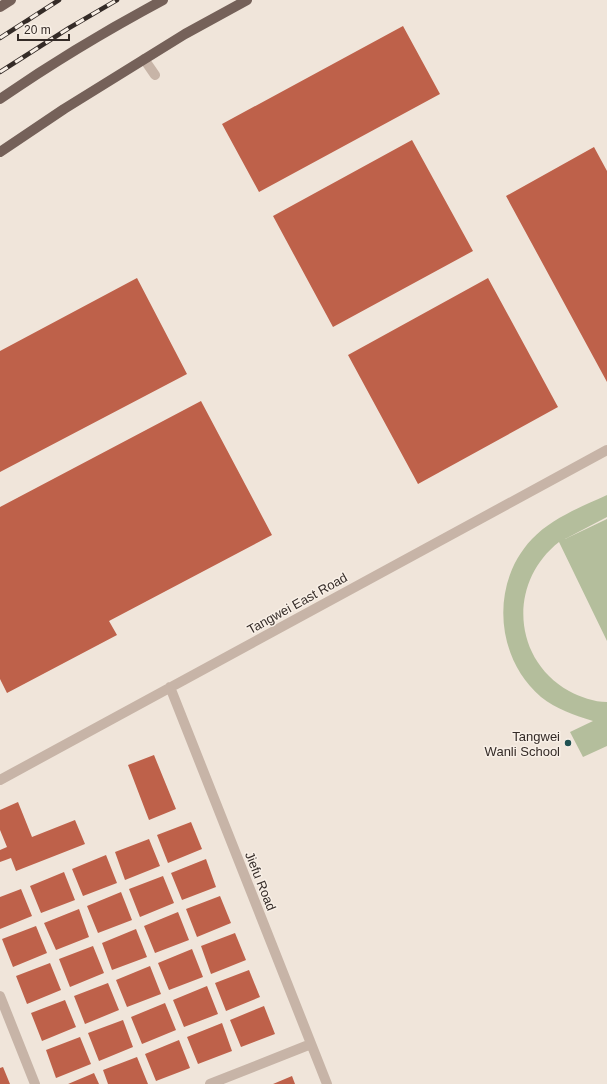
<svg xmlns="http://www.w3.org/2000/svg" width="607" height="1084" font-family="Arial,sans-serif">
	<rect width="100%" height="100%" fill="#f0e5da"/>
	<!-- green -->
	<path fill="#b4be9c" d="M 607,495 L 607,517 L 565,539 L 607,519 L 607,641 L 559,542 C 508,582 512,659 569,691 C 580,697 594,702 607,702 L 607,746 L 583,757 L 570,732 L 593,721 C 574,715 556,709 541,697 C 495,658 490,583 532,539 C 552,518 581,507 607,495 Z"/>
	<!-- building -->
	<path fill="#be614a" d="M 403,26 L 440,94 L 259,192 L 222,124 Z
		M 412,140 L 473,251 L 333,327 L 273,216 Z
		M 594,147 L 607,171 L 607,382 L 506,196 Z
		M 137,278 L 187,374 L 0,472 L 0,351 Z
		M 488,278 L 558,407 L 418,484 L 348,355 Z
		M 201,401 L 272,535 L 109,621 L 117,635 L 7,693 L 0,679 L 0,507 Z
		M 154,755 L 176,809 L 149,820 L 128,765 Z
		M 18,802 L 32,837 L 75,820 L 85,844 L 16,871 L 11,858 L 0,862 L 0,850 L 7,847 L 0,830 L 0,810 Z
		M 191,822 L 202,849 L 168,863 L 157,835 Z
		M 149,839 L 160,866 L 125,880 L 115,852 Z
		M 106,855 L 117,883 L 83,896 L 72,869 Z
		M 206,859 L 216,887 L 182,900 L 171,873 Z
		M 64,872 L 75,900 L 41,913 L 30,886 Z
		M 163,876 L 174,903 L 140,917 L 129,889 Z
		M 21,889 L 32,916 L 0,929 L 0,897 Z
		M 121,892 L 132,920 L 98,933 L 87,906 Z
		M 220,896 L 231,923 L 197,937 L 186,909 Z
		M 79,909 L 89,937 L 56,950 L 44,923 Z
		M 178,912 L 189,940 L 155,953 L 144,926 Z
		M 36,926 L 47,953 L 13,967 L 2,939 Z
		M 136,929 L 147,957 L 112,970 L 102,943 Z
		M 235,933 L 246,960 L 211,974 L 201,946 Z
		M 93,946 L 104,973 L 70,987 L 59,959 Z
		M 192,949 L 203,977 L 169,990 L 158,963 Z
		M 50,963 L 61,990 L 27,1004 L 16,976 Z
		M 150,966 L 161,994 L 127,1007 L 116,980 Z
		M 249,970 L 260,997 L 226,1011 L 215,983 Z
		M 108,983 L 119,1010 L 85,1024 L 74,996 Z
		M 207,986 L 218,1014 L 184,1027 L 173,1000 Z
		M 65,1000 L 76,1027 L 42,1041 L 31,1013 Z
		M 165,1003 L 176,1030 L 142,1044 L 131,1017 Z
		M 264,1006 L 275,1034 L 241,1047 L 230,1020 Z
		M 123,1020 L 133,1047 L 99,1061 L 88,1033 Z
		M 222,1023 L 232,1051 L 198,1064 L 187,1037 Z
		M 80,1037 L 91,1064 L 56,1078 L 46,1050 Z
		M 179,1040 L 190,1068 L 156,1081 L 145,1054 Z
		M 137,1057 L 148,1084 L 108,1084 L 103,1070 Z
		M 3,1067 L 10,1084 L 0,1084 L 0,1068 Z
		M 94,1073 L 99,1084 L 68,1084 Z
		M 292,1076 L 295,1084 L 273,1084 Z"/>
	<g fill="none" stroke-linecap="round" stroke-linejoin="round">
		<!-- minor -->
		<path stroke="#c7b4a7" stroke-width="10" d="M 144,59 L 155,75
			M 170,687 L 327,1084
			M 0,780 L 607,450
			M 0,996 L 35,1084
			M 210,1084 L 311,1044"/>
		<!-- major -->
		<path stroke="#756159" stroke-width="10" d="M 0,7 L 11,0
			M 0,99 C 52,63 107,30 163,0
			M 0,152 L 64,109 L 185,34 L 247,0"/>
		<defs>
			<path id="rail" d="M 0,38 L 59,0
				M 0,72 L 69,28 L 117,0"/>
		</defs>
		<!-- rail casing -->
		<use href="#rail" stroke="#342b27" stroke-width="4.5"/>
		<!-- rail -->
		<use href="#rail" stroke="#f8efe6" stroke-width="3" stroke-dasharray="9" stroke-linecap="butt"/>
	</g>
	<!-- markers -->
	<circle fill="#205152" stroke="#f8efe6" stroke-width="1.5" cx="568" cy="743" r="4"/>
	<g text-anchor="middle" stroke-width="3" stroke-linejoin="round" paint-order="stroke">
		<!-- street labels -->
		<g font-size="13" fill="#342b27" stroke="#f8efe6">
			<text transform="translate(297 603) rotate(-29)" y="5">Tangwei East Road</text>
			<text transform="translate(261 881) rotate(68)" y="5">Jiefu Road</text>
		</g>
		<!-- poi labels -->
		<g font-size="13" fill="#342b27" stroke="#f8efe6" text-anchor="end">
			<text x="560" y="741">Tangwei<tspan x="560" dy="15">Wanli School</tspan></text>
		</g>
	</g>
	<!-- scale -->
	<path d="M18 34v6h51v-6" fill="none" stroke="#342b27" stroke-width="2"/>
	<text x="24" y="34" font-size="12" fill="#342b27" stroke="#f8efe6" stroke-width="3" paint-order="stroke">20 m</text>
</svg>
